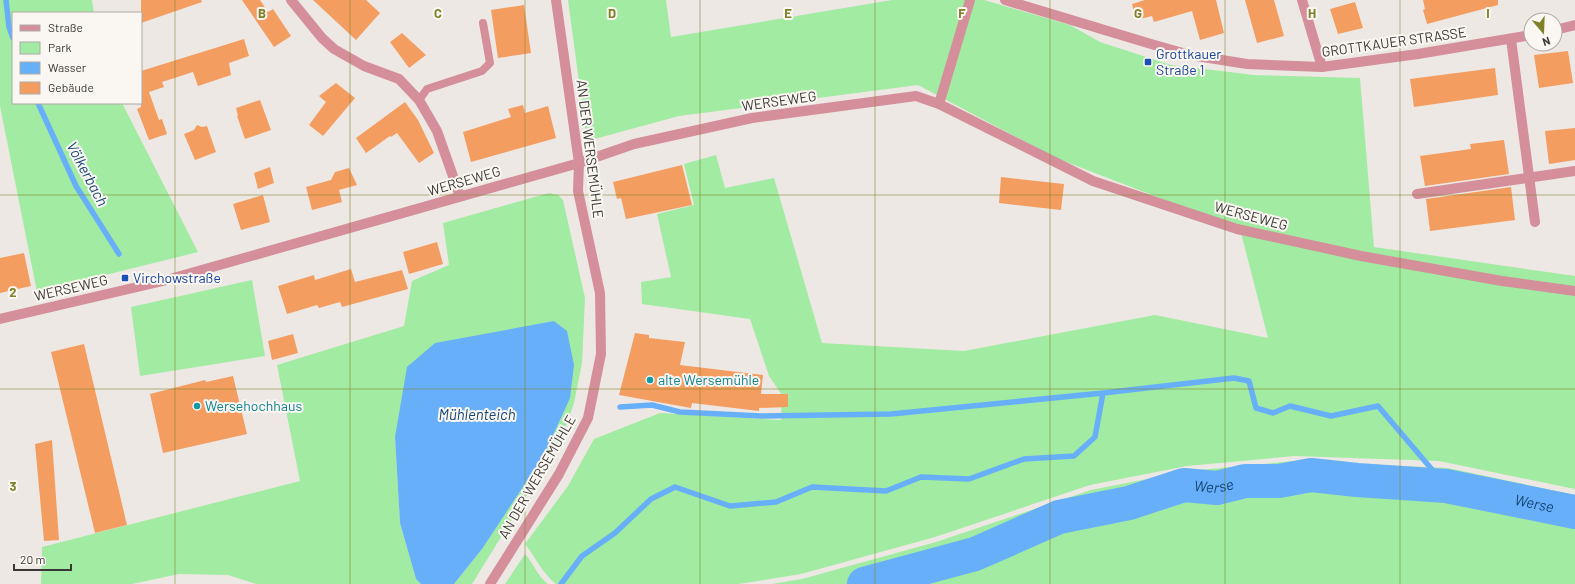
<svg xmlns="http://www.w3.org/2000/svg" width="1575" height="584" font-family="Barlow,sans-serif">
	<rect width="100%" height="100%" fill="#ede8e4"/>
	<!-- green -->
	<path fill="#a2eba2" d="M 0,0 L 92,0 L 94,13 L 13,13 L 13,103 L 122,103 L 198,252 L 37,292 L 0,106 Z
		M 568,0 L 666,0 L 671,37 L 892,0 L 984,0 L 1070,25 L 1100,42 L 1171,65 L 1254,75 L 1360,78 L 1374,247 L 1575,276 L 1575,489 L 1439,461 L 1295,456 L 1187,466 L 1090,485 L 935,537 L 801,574 L 739,584 L 556,584 C 542,573 536,558 525,544 L 568,486 L 594,439 L 660,413 L 781,420 L 782,395 L 769,376 L 750,319 L 642,304 L 641,282 L 671,277 L 657,214 L 694,205 L 684,164 L 716,155 L 725,188 L 774,178 L 822,343 L 964,351 L 1155,315 L 1268,338 L 1240,229 L 1056,158 L 918,85 L 679,116 L 587,141 Z
		M 549,193 L 558,195 L 563,200 L 585,298 L 582,363 L 574,403 L 561,440 L 472,584 L 454,584 L 482,549 L 395,437 L 400,523 L 416,579 L 421,584 L 256,584 L 228,575 L 179,574 L 132,584 L 41,584 L 42,547 L 300,481 L 277,365 L 404,326 L 412,281 L 449,265 L 443,223 Z
		M 252,280 L 265,356 L 140,376 L 131,307 Z
		M 1295,461 L 1448,468 L 1575,495 L 1575,584 L 772,584 L 802,579 L 936,542 L 1091,490 L 1188,471 Z
		M 525,554 C 534,564 538,577 548,584 L 505,584 Z"/>
	<!-- water -->
	<path fill="#68aff9" d="M 554,321 L 567,331 L 574,365 L 570,398 L 544,455 L 482,549 L 454,584 L 421,584 L 416,579 L 400,523 L 395,437 L 407,367 L 435,343 Z"/>
	<g fill="none" stroke-linecap="round" stroke-linejoin="round">
		<!-- stream -->
		<path stroke="#68aff9" stroke-width="5.5" d="M 6,0 L 9,27 L 13,38
			M 38,103 L 76,186 L 119,254
			M 620,407 L 652,405 L 680,412 L 761,416 L 891,414 L 1103,393
			M 561,584 L 582,556 L 615,533 L 651,499 L 675,487 L 730,506 L 776,502 L 812,487 L 886,491 L 921,477 L 969,479 L 1024,459 L 1074,456 L 1095,437 L 1103,393 L 1234,378 L 1249,381 L 1256,408 L 1273,413 L 1290,406 L 1331,416 L 1378,406 L 1446,486"/>
		<!-- river -->
		<path stroke="#68aff9" stroke-width="34" id="s1" d="M 864,584 L 975,554 L 1059,517 L 1129,503 L 1184,485 L 1217,488 L 1245,481 L 1279,481 L 1311,475 L 1357,480 L 1446,486 L 1575,512"/>
	</g>
	<!-- building -->
	<path fill="#f49d60" d="M 141,0 L 201,0 L 202,2 L 141,23 Z
		M 242,0 L 260,0 L 268,12 L 273,9 L 291,36 L 274,47 Z
		M 313,0 L 366,0 L 380,13 L 356,40 Z
		M 1145,0 L 1216,0 L 1224,33 L 1200,40 L 1192,11 L 1154,22 L 1152,16 L 1136,20 L 1132,4 Z
		M 1245,0 L 1274,0 L 1284,36 L 1257,43 Z
		M 1423,0 L 1498,0 L 1498,5 L 1427,24 L 1423,10 L 1425,9 Z
		M 1355,2 L 1363,28 L 1338,34 L 1330,9 Z
		M 524,5 L 531,53 L 498,58 L 491,10 Z
		M 402,33 L 426,55 L 409,68 L 390,42 Z
		M 244,39 L 249,56 L 229,63 L 231,75 L 198,86 L 193,72 L 162,82 L 164,87 L 149,92 L 159,120 L 162,119 L 167,134 L 149,140 L 137,109 L 141,107 L 141,71 Z
		M 1568,51 L 1573,83 L 1539,88 L 1534,55 Z
		M 1495,68 L 1498,95 L 1414,107 L 1410,79 Z
		M 336,83 L 355,98 L 323,136 L 309,125 L 326,102 L 319,96 Z
		M 260,100 L 271,130 L 245,139 L 237,116 L 238,116 L 236,108 Z
		M 405,102 L 418,120 L 434,153 L 419,163 L 397,133 L 391,137 L 390,136 L 366,153 L 356,138 Z
		M 523,105 L 525,113 L 548,106 L 556,138 L 471,162 L 463,132 L 511,117 L 508,109 Z
		M 197,125 L 202,127 L 207,126 L 216,152 L 195,160 L 184,134 L 194,130 Z
		M 1575,128 L 1575,160 L 1549,164 L 1545,131 Z
		M 1504,140 L 1509,174 L 1425,186 L 1420,156 L 1471,149 L 1470,144 Z
		M 682,165 L 692,205 L 626,219 L 621,198 L 617,199 L 613,182 Z
		M 270,167 L 274,183 L 258,189 L 254,173 Z
		M 349,168 L 357,185 L 339,190 L 342,202 L 312,210 L 306,187 L 331,180 L 335,172 Z
		M 1001,177 L 1064,184 L 1061,210 L 999,203 Z
		M 1511,187 L 1515,220 L 1430,231 L 1426,199 Z
		M 263,195 L 270,222 L 241,230 L 233,204 Z
		M 437,242 L 443,264 L 409,274 L 403,252 Z
		M 24,253 L 31,286 L 0,293 L 0,258 Z
		M 351,269 L 355,282 L 402,270 L 408,289 L 342,307 L 340,302 L 319,308 L 317,305 L 287,314 L 278,286 L 314,275 L 315,280 Z
		M 635,333 L 649,335 L 649,338 L 685,342 L 680,365 L 763,375 L 761,394 L 788,394 L 788,407 L 759,408 L 759,411 L 692,403 L 691,408 L 619,395 Z
		M 293,334 L 298,353 L 272,360 L 268,341 Z
		M 84,344 L 127,525 L 95,533 L 51,352 Z
		M 233,376 L 247,434 L 163,453 L 150,394 L 205,380 L 206,382 Z
		M 52,440 L 59,540 L 44,541 L 35,444 Z"/>
	<g fill="none" stroke-linecap="round" stroke-linejoin="round">
		<!-- lane -->
		<path stroke="#d48f9b" stroke-width="8" d="M 419,100 L 427,89 L 482,71 L 490,63 L 483,23"/>
		<!-- street -->
		<path stroke="#d48f9b" stroke-width="10" d="M 291,0 L 322,38 L 334,49 L 364,66 L 399,79 L 419,100 L 437,131 L 460,196
			M 1005,0 L 1151,44 L 1190,55 L 1247,64 L 1322,67 L 1418,54 L 1531,35
			M 1302,0 L 1322,67
			M 1555,30 L 1575,25
			M 1511,39 L 1535,222
			M 939,104 L 970,0
			M 1417,194 L 1575,171
			M 0,319 L 163,281 L 579,163 L 634,144 L 752,118 L 916,96 L 939,104 L 1093,181 L 1237,229 L 1361,256 L 1502,281 L 1575,291
			M 490,584 L 559,474 L 588,418 L 601,354 L 600,293 L 578,191 L 579,163 L 556,0"/>
	</g>
	<!-- grid -->
	<path fill="none" stroke="#808028" stroke-width="1" stroke-opacity="0.55" d="M 175,0 L 175,584M 350,0 L 350,584M 525,0 L 525,584M 700,0 L 700,584M 875,0 L 875,584M 1050,0 L 1050,584M 1225,0 L 1225,584M 1400,0 L 1400,584M 0,195 L 1575,195M 0,389 L 1575,389"/>
	<!-- markers -->
	<g fill="#1a4fb4" stroke="#faf6f1" stroke-width="1.5">
		<rect x="1144" y="58" width="8" height="8" rx="2"/>
		<rect x="121" y="274" width="8" height="8" rx="2"/>
	</g>
	<g fill="#0f9aa8" stroke="#faf6f1" stroke-width="1.5">
		<circle cx="650" cy="380" r="4"/>
		<circle cx="197" cy="406" r="4"/>
	</g>
	<g text-anchor="middle" stroke-width="4" stroke-linejoin="round" paint-order="stroke">
		<!-- street labels -->
		<g font-size="14" fill="#3a3836" stroke="#faf6f1">
			<text transform="translate(1394 42) rotate(-8)" y="5">GROTTKAUER STRASSE</text>
			<text transform="translate(779 101) rotate(-8)" y="5">WERSEWEG</text>
			<text transform="translate(590 149) rotate(83)" y="5">AN DER WERSEMÜHLE</text>
			<text transform="translate(464 181) rotate(-16)" y="5">WERSEWEG</text>
			<text transform="translate(1251 216) rotate(15)" y="5">WERSEWEG</text>
			<text transform="translate(71 288) rotate(-13)" y="5">WERSEWEG</text>
			<text transform="translate(537 477) rotate(-60)" y="5">AN DER WERSEMÜHLE</text>
		</g>
		<!-- transit labels -->
		<g font-size="14" fill="#164399" stroke="#faf6f1" text-anchor="start">
			<text x="1156" y="59">Grottkauer<tspan x="1156" dy="16">Straße 1</tspan></text>
			<text x="133" y="283">Virchowstraße</text>
		</g>
		<!-- culture labels -->
		<g font-size="14" fill="#0d838f" stroke="#faf6f1" text-anchor="start">
			<text x="658" y="385">alte Wersemühle</text>
			<text x="205" y="411">Wersehochhaus</text>
		</g>
		<!-- water labels -->
		<g font-size="15" font-style="italic" fill="#154776" stroke="#faf6f1">
			<text transform="translate(87 174) rotate(62)" y="5">Völkerbach</text>
			<text x="477" y="420">Mühlenteich</text>
			<text dy="5" stroke="none"><textPath href="#s1" startOffset="366">Werse</textPath></text>
			<text dy="5" stroke="none"><textPath href="#s1" startOffset="690">Werse</textPath></text>
		</g>
	</g>
	<g font-size="13" text-anchor="middle" font-weight="bold" fill="#808028" stroke="#faf6f1" stroke-width="4" stroke-linejoin="round" paint-order="stroke">
		<text x="262" y="18">B</text>
		<text x="438" y="18">C</text>
		<text x="612" y="18">D</text>
		<text x="788" y="18">E</text>
		<text x="962" y="18">F</text>
		<text x="1138" y="18">G</text>
		<text x="1312" y="18">H</text>
		<text x="1488" y="18">I</text>
		<text x="13" y="297">2</text>
		<text x="13" y="491">3</text>
	</g>
	<!-- legend -->
	<rect x="12" y="12" width="130" height="92" fill="#faf6f1" stroke="#adaaa6"/>
	<rect x="20" y="25" width="20" height="6" fill="#d48f9b" stroke="#adaaa6"/>
	<text x="48" y="32" font-size="12" fill="#3a3836">Straße</text>
	<rect x="20" y="42" width="20" height="12" fill="#a2eba2" stroke="#adaaa6"/>
	<text x="48" y="52" font-size="12" fill="#3a3836">Park</text>
	<rect x="20" y="62" width="20" height="12" fill="#68aff9" stroke="#adaaa6"/>
	<text x="48" y="72" font-size="12" fill="#3a3836">Wasser</text>
	<rect x="20" y="82" width="20" height="12" fill="#f49d60" stroke="#adaaa6"/>
	<text x="48" y="92" font-size="12" fill="#3a3836">Gebäude</text>
	<!-- north arrow -->
	<g transform="translate(1543 32) rotate(161)"><circle r="19" fill="#faf6f1" stroke="#adaaa6"/>
	<path d="M0-3L7 15L0 10L-7 15Z" fill="#808028"/>
	<text y="-6" font-size="11" font-weight="bold" text-anchor="middle" fill="#3a3836">N</text>
	</g>
	<!-- scale -->
	<path d="M14 564v6h57v-6" fill="none" stroke="#3a3836" stroke-width="2"/>
	<text x="20" y="564" font-size="12" fill="#3a3836" stroke="#faf6f1" stroke-width="3" paint-order="stroke">20 m</text>
</svg>
